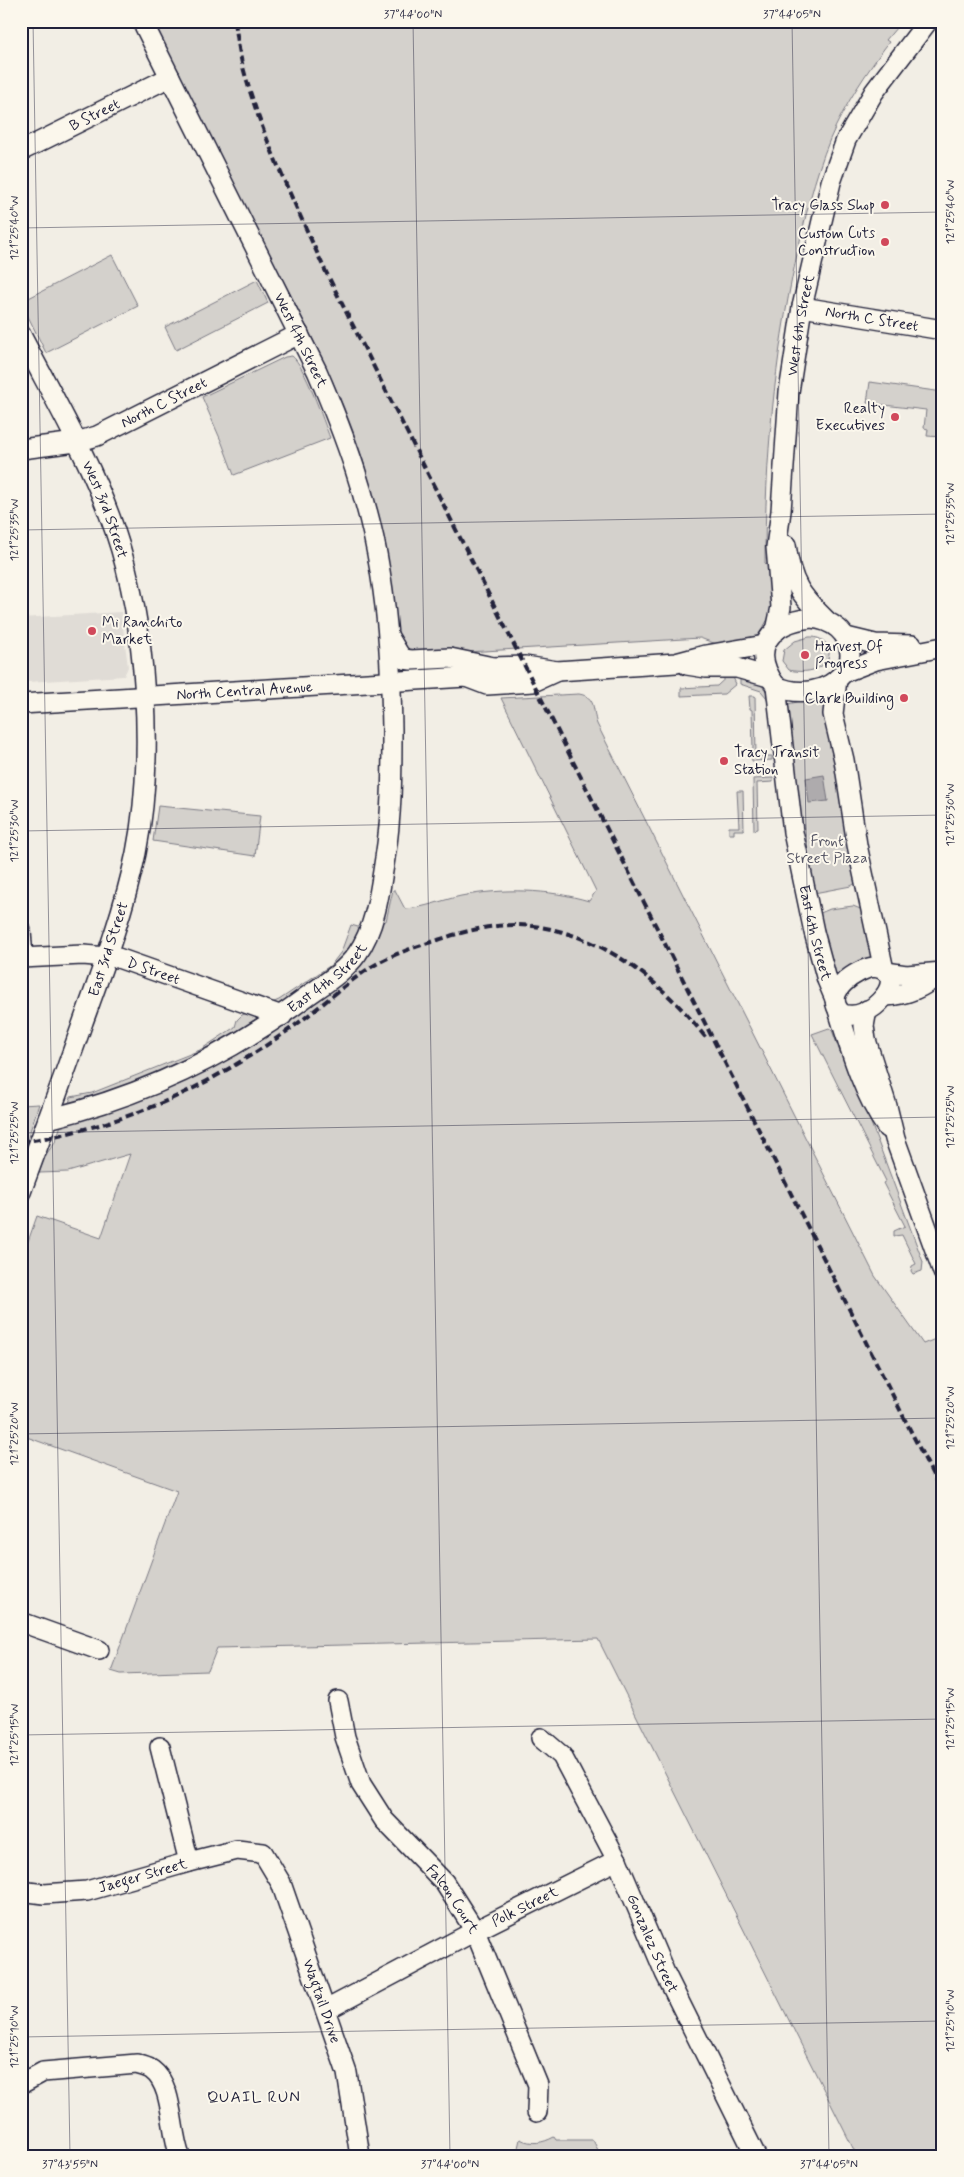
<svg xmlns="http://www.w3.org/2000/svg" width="964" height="2177" font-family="Mynerve,sans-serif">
	<rect width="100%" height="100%" fill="#f2eee5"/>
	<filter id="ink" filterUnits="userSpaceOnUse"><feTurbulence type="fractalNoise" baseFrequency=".02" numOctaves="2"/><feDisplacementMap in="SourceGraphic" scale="10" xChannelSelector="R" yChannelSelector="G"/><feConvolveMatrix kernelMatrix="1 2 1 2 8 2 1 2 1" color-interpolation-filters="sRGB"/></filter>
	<g filter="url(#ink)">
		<!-- built -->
		<path fill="#e0dcd6" d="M 121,612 L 128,667 L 124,676 L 28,682 L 21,678 L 21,618 Z"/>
		<!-- green -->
		<path fill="#d4d1cc" stroke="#7b7a84" d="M 153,21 L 902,21 L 886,40 L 889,42 C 866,73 845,104 830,139 C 814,178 805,218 796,259 C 774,360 765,461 765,563 L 771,568 L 772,612 L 760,633 L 752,640 L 719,645 L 700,638 L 451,653 L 409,652 L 400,641 L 398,634 C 390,574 380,515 362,457 C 340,389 306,325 273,261 C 233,181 193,101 153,21 Z
			M 112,255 L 138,306 L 46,353 L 21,302 Z
			M 257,280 L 268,303 L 176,350 L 165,327 Z
			M 292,356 C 304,364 324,422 330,438 L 234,475 L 222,443 L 202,397 L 285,357 Z
			M 870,382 L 943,392 L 943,437 L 927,436 L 928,429 L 924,428 L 926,410 L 867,403 Z
			M 809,637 C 823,636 834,647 827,661 C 818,672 802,673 789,670 L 782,661 L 784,650 L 795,641 Z
			M 731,673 L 736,684 L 724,694 L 681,696 L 681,688 L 717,686 Z
			M 743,675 C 758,681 768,688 772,704 L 768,705 L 767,698 L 761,691 L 740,684 L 740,679 Z
			M 579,694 C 597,697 592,710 597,724 L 875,1276 L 923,1344 L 943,1336 L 943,2156 L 857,2156 L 598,1639 L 217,1648 L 208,1671 L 121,1674 L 111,1671 L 177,1491 L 21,1435 L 21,1261 L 37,1216 L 101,1238 L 130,1154 L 68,1172 L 39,1173 L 45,1156 L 55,1142 L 71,1097 L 92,1093 L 200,1050 L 235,1027 L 237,1020 L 242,1015 L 279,1000 L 331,965 L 341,952 L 351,925 L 358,927 L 386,921 L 393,890 L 395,890 L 405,909 C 424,908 442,900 461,896 C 503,888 548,889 589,901 L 596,891 L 501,698 Z
			M 749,696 L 755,696 L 756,756 L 772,756 L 772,760 L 752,761 L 751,750 L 753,749 L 752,710 L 750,709 Z
			M 825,696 L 857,882 L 851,886 L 814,893 L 809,886 L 788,704 Z
			M 773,778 L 773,782 L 757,783 L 758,829 L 754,830 L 753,779 Z
			M 737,791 L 743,791 L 744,830 L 734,830 L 734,834 L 729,834 L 729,827 L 739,827 Z
			M 158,806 L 260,816 L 255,856 L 153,841 Z
			M 853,906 L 863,910 L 875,957 L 837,981 L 818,914 L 830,909 Z
			M 829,1028 L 832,1030 L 840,1052 L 844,1051 L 923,1262 L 922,1271 L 913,1274 L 911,1271 L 912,1266 L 916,1264 L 902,1235 L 894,1236 L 894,1231 L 905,1226 L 883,1183 L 886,1181 L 812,1034 Z
			M 39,1104 L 21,1158 L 21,1105 Z
			M 554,2137 L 556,2140 L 593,2140 L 601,2156 L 503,2156 L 518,2148 L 520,2139 C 532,2145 543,2143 554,2137 Z"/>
		<!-- water -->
		<path fill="#aeabad" stroke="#76747f" d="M 824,775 L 828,801 L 809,803 L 806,778 Z"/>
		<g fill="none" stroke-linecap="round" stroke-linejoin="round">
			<defs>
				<g id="minor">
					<path id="s1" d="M 21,151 L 170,77"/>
					<path id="s2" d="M 802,307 L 943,330"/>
					<path id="s3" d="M 21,335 C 54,399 92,463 115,531 C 147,625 155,757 136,853 C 124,911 103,967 83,1022 C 63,1079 42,1135 21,1192"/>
					<path id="s4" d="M 21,449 L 76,442 L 97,436 L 299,334"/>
					<path d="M 786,545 C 791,583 800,595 827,621"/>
					<path d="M 811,618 C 832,620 849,632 850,654 C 850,660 848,668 844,672 C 828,693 798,696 776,686 C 749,649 769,623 811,618 Z"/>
					<path id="s5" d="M 776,631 L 781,607 L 776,547 L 781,511 L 789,392 L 802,307 L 831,182 L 846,140 L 874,92 L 928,21"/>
					<path d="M 389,637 L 399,654 L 404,659 L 411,660 L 450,658 L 493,667"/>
					<path d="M 846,637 L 875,644 L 912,645"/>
					<path d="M 687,665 L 706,668 L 737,668 L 769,677"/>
					<path d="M 845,672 L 876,660 L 943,647"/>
					<path d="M 466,677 L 487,685 L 533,682 L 557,671"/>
					<path d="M 837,679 L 833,714 L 844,760 L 857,845 L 884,970"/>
					<path id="s6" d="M 776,686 L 793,832 L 814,932 L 827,980 L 835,999"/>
					<path id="s7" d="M 21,704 L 466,677 L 493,667 L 525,666 L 557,671 L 676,663 L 706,655 L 765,645"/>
					<path d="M 21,931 L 23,958"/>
					<path id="s8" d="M 21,958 L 83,955 L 118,958 L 282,1016"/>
					<path d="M 874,967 C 915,973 869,1027 841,1013 C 821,992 857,969 874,967 Z"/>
					<path d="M 886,972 L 906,975 L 943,972"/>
					<path d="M 886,996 C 907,995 925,987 940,973"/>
					<path d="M 838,1010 C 850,1049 863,1094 887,1128"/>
					<path d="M 867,1010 L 864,1026 L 866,1040 L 887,1106 L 895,1139 L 943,1272"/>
					<path id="s9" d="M 48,1119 C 142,1096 228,1056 306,997 C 324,984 344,972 357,954 C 376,927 380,890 385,858 C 392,815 392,772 392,729 C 391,676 389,624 380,571 C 369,501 345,436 317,371 L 142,21"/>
					<path d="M 21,1622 L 99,1650"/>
					<path id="s10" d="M 338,1701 L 345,1737 L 361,1784 L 384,1820 L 444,1882 L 475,1931 L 538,2085 L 537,2112"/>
					<path id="s11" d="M 541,1738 L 562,1756 L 617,1860 L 665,1973 L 756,2156"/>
					<path d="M 160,1747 L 189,1862"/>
					<path id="s12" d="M 21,1891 L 44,1894 L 87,1891 L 189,1862 L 237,1850 L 263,1853 L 281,1883 L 347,2073 L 360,2156"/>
					<path id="s13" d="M 326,2010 L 475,1931 L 617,1860"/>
					<path d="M 21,2084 L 43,2072 L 137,2064 C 142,2066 148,2067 152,2070 C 174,2086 170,2131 180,2156"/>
				</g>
			</defs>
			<!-- minor casing -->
			<use href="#minor" stroke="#22223b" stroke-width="22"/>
			<!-- minor -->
			<use href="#minor" stroke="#fbf7ec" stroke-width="19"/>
			<!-- rail -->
			<path stroke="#22223b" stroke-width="4" stroke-dasharray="8 4" stroke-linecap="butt" d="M 235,21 C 237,36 239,52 243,67 C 261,136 294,201 323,266 L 943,1495
				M 21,1142 C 88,1132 157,1110 216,1076 C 246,1059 274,1041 301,1021 C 325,1003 347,982 373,966 C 393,954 415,947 438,940 C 464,931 490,925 518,925 C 594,927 662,980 706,1038"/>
		</g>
	</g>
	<!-- ticks -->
	<path fill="none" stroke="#22223b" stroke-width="1" stroke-opacity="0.45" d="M 33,21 L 70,2156M 413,21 L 450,2156M 792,21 L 829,2156M 21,228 L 943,212M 21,530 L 943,514M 21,831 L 943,815M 21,1133 L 943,1117M 21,1434 L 943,1418M 21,1735 L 943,1719M 21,2037 L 943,2021"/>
	<!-- markers -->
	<g fill="#d1495b" stroke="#fbf7ec" stroke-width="2">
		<circle cx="885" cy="205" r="5"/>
		<circle cx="885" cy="242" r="5"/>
		<circle cx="895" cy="417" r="5"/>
		<circle cx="92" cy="631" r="5"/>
		<circle cx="805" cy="655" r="5"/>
		<circle cx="904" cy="698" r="5"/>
		<circle cx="724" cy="761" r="5"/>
	</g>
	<g text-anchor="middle" stroke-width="4" stroke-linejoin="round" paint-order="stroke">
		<!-- street labels -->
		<g font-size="15" fill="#22223b" stroke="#fbf7ec">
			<text dy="5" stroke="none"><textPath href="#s1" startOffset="82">B Street</textPath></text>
			<text dy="5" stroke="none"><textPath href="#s2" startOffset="71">North C Street</textPath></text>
			<text dy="5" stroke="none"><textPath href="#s5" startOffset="308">West 6th Street</textPath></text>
			<text transform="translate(301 340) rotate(64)" y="5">West 4th Street</text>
			<text dy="5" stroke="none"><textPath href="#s4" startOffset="152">North C Street</textPath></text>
			<text dy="5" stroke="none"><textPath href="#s3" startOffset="194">West 3rd Street</textPath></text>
			<text dy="5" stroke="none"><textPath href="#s7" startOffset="224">North Central Avenue</textPath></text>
			<text dy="5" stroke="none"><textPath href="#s6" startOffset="250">East 6th Street</textPath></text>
			<text transform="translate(108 949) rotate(-72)" y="5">East 3rd Street</text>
			<text dy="5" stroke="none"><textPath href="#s8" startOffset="135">D Street</textPath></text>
			<text dy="5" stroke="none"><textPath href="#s9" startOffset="316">East 4th Street</textPath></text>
			<text dy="5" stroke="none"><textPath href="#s12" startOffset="124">Jaeger Street</textPath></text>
			<text dy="5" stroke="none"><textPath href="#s10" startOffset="234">Falcon Court</textPath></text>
			<text dy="5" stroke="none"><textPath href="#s13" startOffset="224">Polk Street</textPath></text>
			<text dy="5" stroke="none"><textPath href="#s11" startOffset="236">Gonzalez Street</textPath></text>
			<text dy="5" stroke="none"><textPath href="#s12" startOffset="408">Wagtail Drive</textPath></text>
		</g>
		<!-- poi labels -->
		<g font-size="15" fill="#22223b" stroke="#fbf7ec" text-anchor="end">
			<text x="875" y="210">Tracy Glass Shop</text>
			<text x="875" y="238">Custom Cuts<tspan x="875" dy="17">Construction</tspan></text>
			<text x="885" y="413">Realty<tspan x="885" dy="17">Executives</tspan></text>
			<text x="102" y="627" text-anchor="start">Mi Ranchito<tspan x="102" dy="17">Market</tspan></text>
			<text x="815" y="651" text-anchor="start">Harvest Of<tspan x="815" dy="17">Progress</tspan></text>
			<text x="894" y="703">Clark Building</text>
			<text x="734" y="757" text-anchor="start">Tracy Transit<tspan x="734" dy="17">Station</tspan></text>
		</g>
		<!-- park labels -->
		<g font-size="15" fill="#575766" stroke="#fbf7ec">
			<text x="827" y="846">Front<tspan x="827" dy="17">Street Plaza</tspan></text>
		</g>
		<!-- neighbourhood labels -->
		<g font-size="16" letter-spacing="1" fill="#22223b" stroke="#fbf7ec">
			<text x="254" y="2102">QUAIL RUN</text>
		</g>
	</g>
	<!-- margin -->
	<rect width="964" height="2177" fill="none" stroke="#fbf7ec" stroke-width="55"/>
	<rect x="28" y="28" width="908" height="2122" fill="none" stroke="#22223b" stroke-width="2"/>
	<g font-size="12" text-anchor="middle" fill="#22223b">
		<text x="413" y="18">37°44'00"N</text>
		<text x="792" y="18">37°44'05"N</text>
		<text transform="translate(950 212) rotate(-90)" y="4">121°25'40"W</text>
		<text transform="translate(14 228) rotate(-90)" y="4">121°25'40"W</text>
		<text transform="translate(950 514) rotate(-90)" y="4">121°25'35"W</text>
		<text transform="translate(14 530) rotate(-90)" y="4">121°25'35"W</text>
		<text transform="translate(950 815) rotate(-90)" y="4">121°25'30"W</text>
		<text transform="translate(14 831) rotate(-90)" y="4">121°25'30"W</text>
		<text transform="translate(950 1117) rotate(-90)" y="4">121°25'25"W</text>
		<text transform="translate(14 1133) rotate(-90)" y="4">121°25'25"W</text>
		<text transform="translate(950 1418) rotate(-90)" y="4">121°25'20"W</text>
		<text transform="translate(14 1434) rotate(-90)" y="4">121°25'20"W</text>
		<text transform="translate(950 1719) rotate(-90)" y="4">121°25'15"W</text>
		<text transform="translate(14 1735) rotate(-90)" y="4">121°25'15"W</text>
		<text transform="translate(950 2021) rotate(-90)" y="4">121°25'10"W</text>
		<text transform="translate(14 2037) rotate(-90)" y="4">121°25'10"W</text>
		<text x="70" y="2168">37°43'55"N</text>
		<text x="450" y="2168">37°44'00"N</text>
		<text x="829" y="2168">37°44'05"N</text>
	</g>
</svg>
